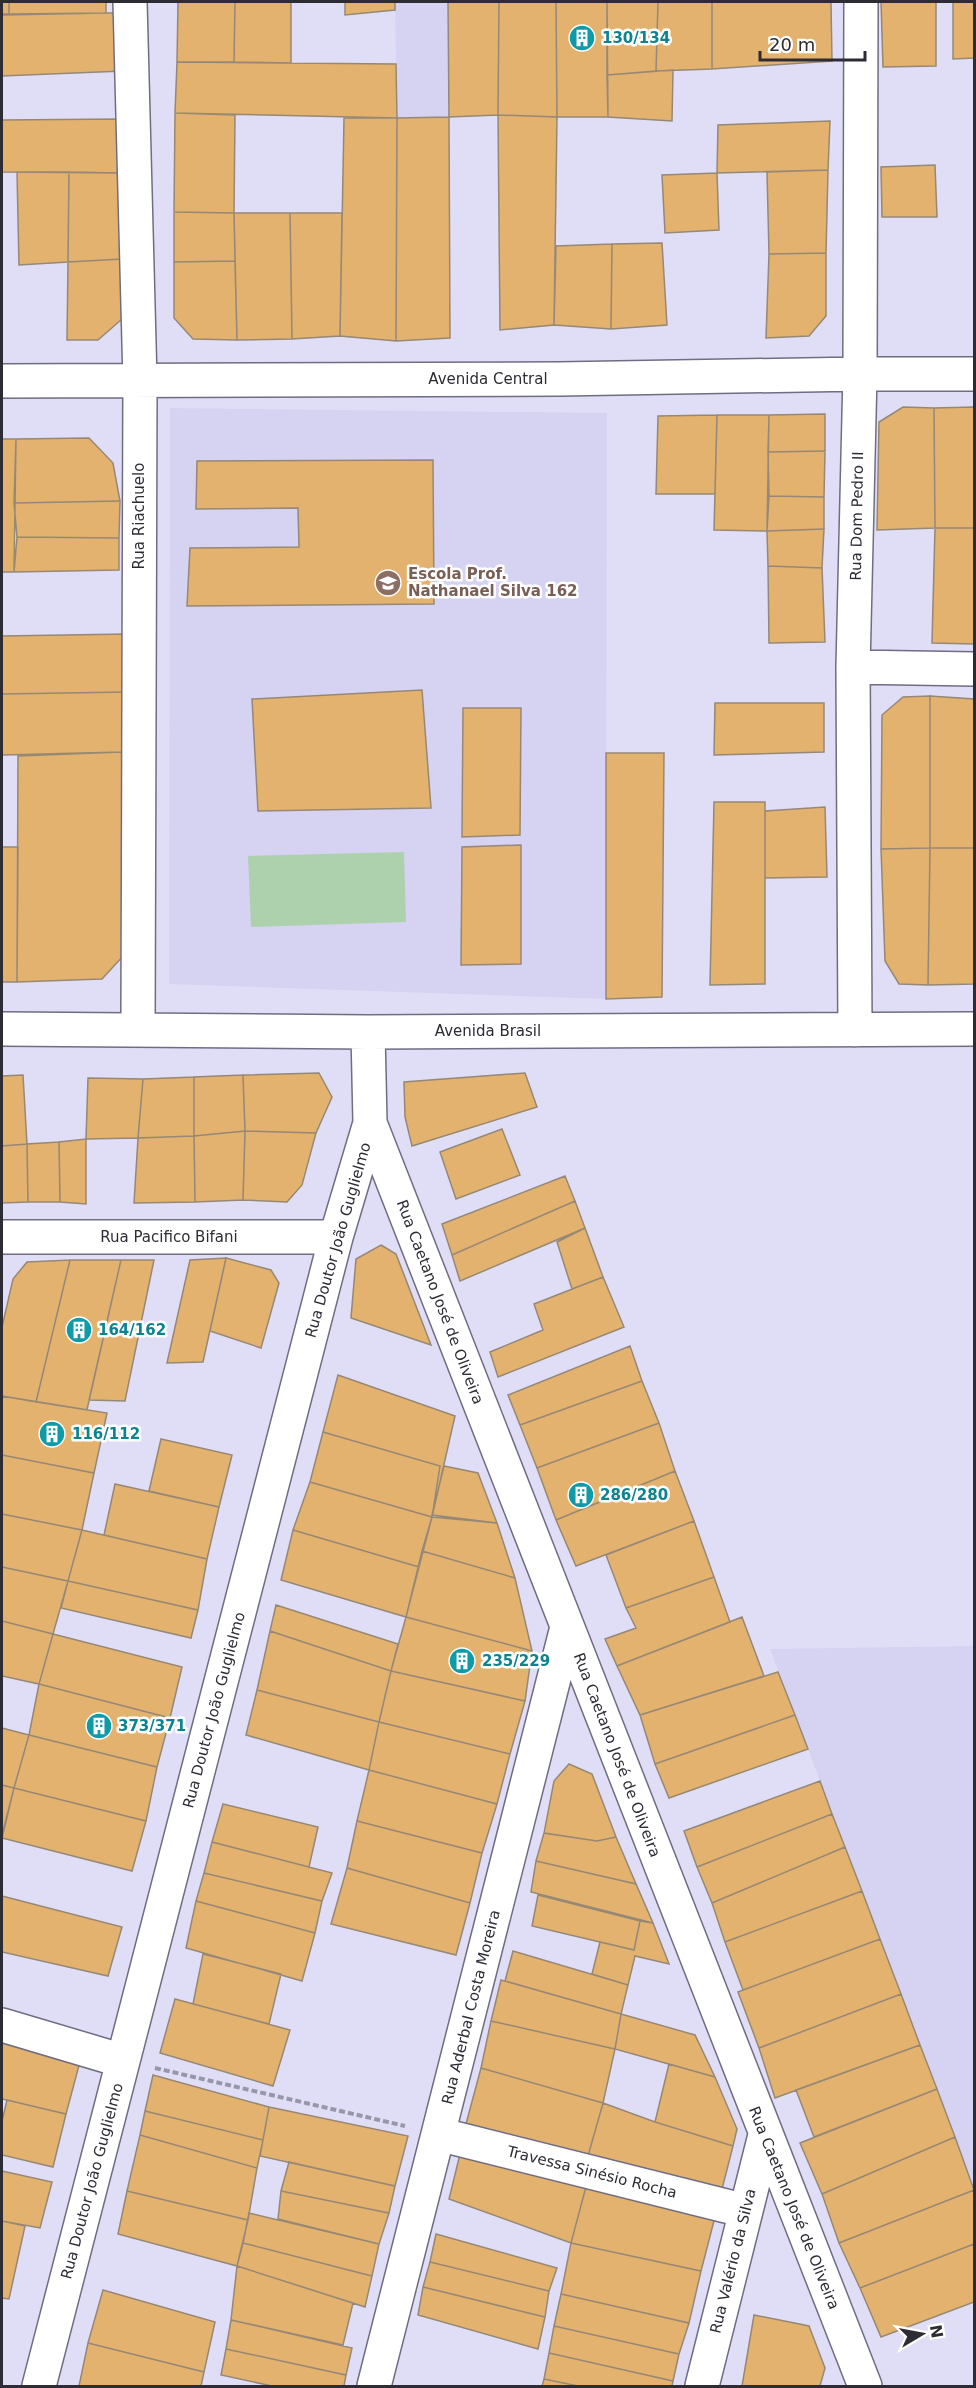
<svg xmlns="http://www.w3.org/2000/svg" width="976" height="2388" font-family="'DejaVu Sans',sans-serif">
	<rect width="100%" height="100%" fill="#e0def6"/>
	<!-- built -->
	<path fill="#d6d3f2" d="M 395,2 L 448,2 L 449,117 L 397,118 Z
		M 170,408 L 607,413 L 606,999 L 169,984 Z
		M 974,1646 L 974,2188 L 770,1649 Z"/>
	<!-- green -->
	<path fill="#add1ad" d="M 404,852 L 406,922 L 251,927 L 248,856 Z"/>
	<!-- building -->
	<path fill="#e4b26f" stroke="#968875" stroke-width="1.5" d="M 2,2 L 9,2 L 9,14 L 2,14 Z
		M 9,2 L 106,2 L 106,13 L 9,14 Z
		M 178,2 L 235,2 L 234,62 L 177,62 Z
		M 235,2 L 291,2 L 291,63 L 234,62 Z
		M 345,2 L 395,2 L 395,10 L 345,15 Z
		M 448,2 L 499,2 L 498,115 L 449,117 Z
		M 499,2 L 556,2 L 557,117 L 498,115 Z
		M 556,2 L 607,2 L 608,117 L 557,117 Z
		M 607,2 L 658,2 L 656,71 L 607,75 Z
		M 658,2 L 712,2 L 712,69 L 656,71 Z
		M 712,2 L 831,2 L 832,61 L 712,69 Z
		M 881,2 L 936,2 L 936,66 L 883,67 Z
		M 953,2 L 974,2 L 974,58 L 953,59 Z
		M 106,13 L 122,13 L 123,71 L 2,76 L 2,15 Z
		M 177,62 L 396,64 L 397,118 L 175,113 Z
		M 673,70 L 672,121 L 608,117 L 607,75 Z
		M 175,113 L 235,115 L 234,213 L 174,212 Z
		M 498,115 L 557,117 L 554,325 L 500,330 Z
		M 449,117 L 450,338 L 396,341 L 397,118 Z
		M 344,118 L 397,118 L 396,341 L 340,336 Z
		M 122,119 L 121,173 L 2,172 L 2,120 Z
		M 830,121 L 828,170 L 717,173 L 718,125 Z
		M 935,165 L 937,217 L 882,217 L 881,167 Z
		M 828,170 L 826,253 L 769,254 L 767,172 Z
		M 17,172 L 69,172 L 68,262 L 19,265 Z
		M 69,172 L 121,173 L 122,259 L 68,262 Z
		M 717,173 L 719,230 L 665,233 L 662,175 Z
		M 174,212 L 234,213 L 235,261 L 174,262 Z
		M 234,213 L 290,213 L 292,339 L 237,340 Z
		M 290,213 L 342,213 L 340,336 L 292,339 Z
		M 662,243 L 667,325 L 611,329 L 612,244 Z
		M 612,244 L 611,329 L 554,325 L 556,246 Z
		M 826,253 L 826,316 L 809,336 L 766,338 L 769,254 Z
		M 122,259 L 122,319 L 98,340 L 67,340 L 68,262 Z
		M 235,261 L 237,340 L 193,339 L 174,318 L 174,262 Z
		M 903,407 L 934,408 L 935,528 L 877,530 L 879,422 Z
		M 974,407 L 974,528 L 935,528 L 934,408 Z
		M 825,414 L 825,451 L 768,452 L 769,415 Z
		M 717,415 L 769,415 L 767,531 L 714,530 Z
		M 717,415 L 715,494 L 656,494 L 658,416 Z
		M 89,438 L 113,463 L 120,501 L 14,503 L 16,439 Z
		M 2,439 L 16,439 L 14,572 L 2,572 Z
		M 825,451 L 824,497 L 769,496 L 768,452 Z
		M 433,460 L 434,604 L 187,606 L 190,548 L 299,547 L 298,508 L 196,509 L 197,461 Z
		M 769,496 L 824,497 L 824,529 L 767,531 Z
		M 120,501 L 119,538 L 17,537 L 14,503 Z
		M 935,528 L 974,528 L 974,644 L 932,643 Z
		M 824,529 L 822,568 L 768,566 L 767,531 Z
		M 17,537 L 119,538 L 119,570 L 14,572 Z
		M 768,566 L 822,568 L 825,642 L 769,643 Z
		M 128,634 L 127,692 L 2,694 L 2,636 Z
		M 422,690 L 431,808 L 258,811 L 252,699 Z
		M 127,692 L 122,752 L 2,755 L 2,694 Z
		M 930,696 L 930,848 L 881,849 L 882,715 L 903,697 Z
		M 930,696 L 974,699 L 974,848 L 930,848 Z
		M 715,703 L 824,703 L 824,752 L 714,755 Z
		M 463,708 L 521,708 L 520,835 L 462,837 Z
		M 122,752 L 124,955 L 102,979 L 17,982 L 18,756 Z
		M 606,753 L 664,753 L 662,997 L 606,999 Z
		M 714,802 L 765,802 L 765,984 L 710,985 Z
		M 825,807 L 827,877 L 765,878 L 765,811 Z
		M 521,845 L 521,964 L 461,965 L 462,847 Z
		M 2,847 L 18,847 L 17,982 L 2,982 Z
		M 930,848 L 974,848 L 974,984 L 928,985 Z
		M 930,848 L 928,985 L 899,984 L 885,961 L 881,849 Z
		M 319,1073 L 332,1097 L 316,1133 L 245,1131 L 243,1075 Z
		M 525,1073 L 537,1107 L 412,1146 L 405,1117 L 404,1082 Z
		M 23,1075 L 27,1144 L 2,1146 L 2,1076 Z
		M 243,1075 L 245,1131 L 194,1136 L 194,1077 Z
		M 194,1077 L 194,1136 L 138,1138 L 143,1079 Z
		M 88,1078 L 143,1079 L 138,1138 L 86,1139 Z
		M 502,1129 L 520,1175 L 456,1199 L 440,1152 Z
		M 245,1131 L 243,1200 L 195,1202 L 194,1136 Z
		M 245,1131 L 316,1133 L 302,1185 L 287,1202 L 243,1200 Z
		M 194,1136 L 195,1202 L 134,1203 L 138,1138 Z
		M 86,1139 L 86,1204 L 60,1202 L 59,1142 Z
		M 59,1142 L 60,1202 L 28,1202 L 27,1144 Z
		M 27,1144 L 28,1202 L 2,1203 L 2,1146 Z
		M 565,1176 L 575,1201 L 452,1255 L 442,1224 Z
		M 575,1201 L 585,1228 L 460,1281 L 452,1255 Z
		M 585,1228 L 603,1277 L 572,1289 L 557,1242 Z
		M 381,1245 L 396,1254 L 431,1345 L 351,1318 L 356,1259 Z
		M 226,1258 L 203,1362 L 167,1363 L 190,1260 Z
		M 226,1258 L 271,1270 L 279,1283 L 261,1348 L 210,1331 Z
		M 70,1260 L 36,1402 L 2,1396 L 2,1327 L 13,1279 L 27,1262 Z
		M 70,1260 L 121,1260 L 87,1410 L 36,1402 Z
		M 121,1260 L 154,1260 L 125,1401 L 89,1400 Z
		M 603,1277 L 624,1327 L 498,1377 L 490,1352 L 543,1330 L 534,1304 Z
		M 630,1346 L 642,1381 L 520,1425 L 508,1395 Z
		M 338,1375 L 455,1416 L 432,1517 L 440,1466 L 323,1432 Z
		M 642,1381 L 659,1423 L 537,1468 L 520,1425 Z
		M 2,1396 L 107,1413 L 94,1473 L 2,1455 Z
		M 659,1423 L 675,1471 L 556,1520 L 537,1468 Z
		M 323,1432 L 440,1466 L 432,1517 L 310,1482 Z
		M 161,1439 L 232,1455 L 219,1507 L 149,1491 Z
		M 2,1455 L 94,1473 L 82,1530 L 2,1514 Z
		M 444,1466 L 478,1473 L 497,1523 L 432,1515 Z
		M 675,1471 L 694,1521 L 576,1566 L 556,1520 Z
		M 310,1482 L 432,1517 L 419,1567 L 293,1530 Z
		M 115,1484 L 219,1507 L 207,1559 L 104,1535 Z
		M 2,1514 L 82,1530 L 68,1581 L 2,1567 Z
		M 432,1517 L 497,1523 L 515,1578 L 422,1551 Z
		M 694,1521 L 714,1577 L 626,1608 L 606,1555 Z
		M 82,1530 L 207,1559 L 198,1610 L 68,1581 Z
		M 293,1530 L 419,1567 L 406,1617 L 281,1580 Z
		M 422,1551 L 515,1578 L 532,1651 L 406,1617 Z
		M 2,1567 L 68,1581 L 53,1634 L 2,1621 Z
		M 714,1577 L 730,1622 L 617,1666 L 605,1639 L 636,1628 L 626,1608 Z
		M 68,1581 L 198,1610 L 191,1638 L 61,1608 Z
		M 276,1605 L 398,1644 L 391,1671 L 270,1631 Z
		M 406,1617 L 532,1651 L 525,1701 L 391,1671 Z
		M 742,1617 L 764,1676 L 640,1715 L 617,1666 Z
		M 2,1621 L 53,1634 L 39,1684 L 2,1676 Z
		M 270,1631 L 391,1671 L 379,1722 L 257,1690 Z
		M 53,1634 L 182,1667 L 170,1718 L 39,1684 Z
		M 391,1671 L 525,1701 L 510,1754 L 379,1722 Z
		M 778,1672 L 795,1715 L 655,1764 L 640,1715 Z
		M 39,1684 L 170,1718 L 157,1767 L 29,1735 Z
		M 257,1690 L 379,1722 L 369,1770 L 246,1735 Z
		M 795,1715 L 808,1749 L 669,1798 L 655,1764 Z
		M 379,1722 L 510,1754 L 497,1804 L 369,1770 Z
		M 2,1728 L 29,1735 L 14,1788 L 2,1785 Z
		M 29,1735 L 157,1767 L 146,1821 L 14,1788 Z
		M 569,1764 L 592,1774 L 616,1837 L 597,1841 L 544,1833 L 554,1781 Z
		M 369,1770 L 497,1804 L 482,1853 L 357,1821 Z
		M 820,1781 L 832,1814 L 697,1867 L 684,1831 Z
		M 2,1785 L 14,1788 L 2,1835 Z
		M 14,1788 L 146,1821 L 132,1871 L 2,1838 Z
		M 223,1804 L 318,1827 L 309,1867 L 212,1842 Z
		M 832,1814 L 845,1847 L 712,1903 L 697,1867 Z
		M 357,1821 L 482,1853 L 470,1903 L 347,1868 Z
		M 544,1833 L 597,1841 L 616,1837 L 636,1884 L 536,1861 Z
		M 212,1842 L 332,1873 L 322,1901 L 204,1873 Z
		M 845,1847 L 862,1891 L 725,1942 L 712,1903 Z
		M 536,1861 L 636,1884 L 653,1923 L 531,1892 Z
		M 347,1868 L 470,1903 L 456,1955 L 331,1924 Z
		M 204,1873 L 322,1901 L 315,1933 L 196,1901 Z
		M 862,1891 L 880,1939 L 743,1990 L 725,1942 Z
		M 538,1895 L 640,1921 L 634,1950 L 532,1926 Z
		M 2,1896 L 122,1927 L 108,1976 L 2,1952 Z
		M 196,1901 L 315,1933 L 302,1981 L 186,1948 Z
		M 640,1921 L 653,1923 L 669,1964 L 635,1956 L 628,1985 L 592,1974 L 600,1942 L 634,1950 Z
		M 880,1939 L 901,1994 L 759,2048 L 738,1992 Z
		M 513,1951 L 628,1985 L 621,2014 L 505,1981 Z
		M 203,1954 L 281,1974 L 269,2024 L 193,2004 Z
		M 501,1980 L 621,2014 L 615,2049 L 491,2021 Z
		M 901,1994 L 920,2045 L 775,2098 L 759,2048 Z
		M 175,1999 L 290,2030 L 273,2086 L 160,2053 Z
		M 621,2014 L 695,2035 L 715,2077 L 615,2049 Z
		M 491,2021 L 615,2049 L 603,2103 L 481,2068 Z
		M 2,2036 L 81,2058 L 66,2114 L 2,2099 Z
		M 920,2045 L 937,2089 L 814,2137 L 796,2090 Z
		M 669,2064 L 715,2077 L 737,2129 L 733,2146 L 655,2122 Z
		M 481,2068 L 603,2103 L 588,2156 L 466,2124 Z
		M 153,2075 L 269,2107 L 263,2140 L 145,2111 Z
		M 937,2089 L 955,2137 L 822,2194 L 800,2143 Z
		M 7,2100 L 66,2114 L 53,2167 L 2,2155 L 2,2121 Z
		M 603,2103 L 655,2122 L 733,2146 L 720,2197 L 588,2156 Z
		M 269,2107 L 408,2136 L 395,2186 L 260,2156 Z
		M 145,2111 L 263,2140 L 257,2168 L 140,2135 Z
		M 140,2135 L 257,2168 L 248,2220 L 127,2191 Z
		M 955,2137 L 974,2190 L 839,2243 L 822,2194 Z
		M 461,2150 L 587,2183 L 571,2243 L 449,2199 Z
		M 289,2162 L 395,2186 L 389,2213 L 281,2191 Z
		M 2,2171 L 52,2182 L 40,2228 L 2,2221 Z
		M 587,2183 L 716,2213 L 701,2271 L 571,2243 Z
		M 974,2190 L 974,2244 L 860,2288 L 839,2243 Z
		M 127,2191 L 248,2220 L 237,2266 L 118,2234 Z
		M 281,2191 L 389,2213 L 379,2244 L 278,2219 Z
		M 249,2213 L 379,2244 L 372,2276 L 243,2243 Z
		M 2,2221 L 25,2226 L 9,2299 L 2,2298 Z
		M 436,2234 L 557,2268 L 549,2291 L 430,2262 Z
		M 243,2243 L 372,2276 L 365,2307 L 237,2266 Z
		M 571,2243 L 701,2271 L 689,2323 L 561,2294 Z
		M 974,2244 L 974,2302 L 881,2337 L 860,2288 Z
		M 430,2262 L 549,2291 L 545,2317 L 423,2287 Z
		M 237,2266 L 353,2303 L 343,2345 L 231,2320 Z
		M 423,2287 L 545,2317 L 538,2349 L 418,2315 Z
		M 103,2290 L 215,2322 L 204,2372 L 88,2343 Z
		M 561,2294 L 689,2323 L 679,2354 L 554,2326 Z
		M 754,2315 L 809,2326 L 825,2368 L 820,2386 L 742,2386 Z
		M 231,2320 L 352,2348 L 346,2375 L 226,2349 Z
		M 554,2326 L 679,2354 L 673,2381 L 549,2353 Z
		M 88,2343 L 204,2372 L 201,2386 L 79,2386 Z
		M 226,2349 L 346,2375 L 344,2386 L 272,2386 L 221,2375 Z
		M 549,2353 L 673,2381 L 672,2386 L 578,2386 L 544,2379 Z
		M 544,2379 L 578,2386 L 542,2386 Z"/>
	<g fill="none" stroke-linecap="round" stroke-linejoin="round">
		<defs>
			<path id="minor" d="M 130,2 L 140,381 L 138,1030
				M 2,381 L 559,379 L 860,374 L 974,374
				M 853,667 L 974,669
				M 2,1029 L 368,1032 L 974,1029
				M 855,1030 L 853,667 L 860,374 L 861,2
				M 370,1123 L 865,2386
				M 2,1237 L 336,1237
				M 2,2025 L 123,2061
				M 438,2134 L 746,2211
				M 39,2386 L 336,1237 L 370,1123 L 368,1032
				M 374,2386 L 567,1627
				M 702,2386 L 765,2135"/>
		</defs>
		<!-- minor casing -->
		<use href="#minor" stroke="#6f6d82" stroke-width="36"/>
		<!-- path -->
		<path stroke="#9897a9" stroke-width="4" stroke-dasharray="6 3" stroke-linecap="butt" d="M 155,2068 L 405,2126"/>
		<!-- minor -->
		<use href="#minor" stroke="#fff" stroke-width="33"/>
	</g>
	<!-- icons -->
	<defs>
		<symbol id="building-disc" viewBox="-11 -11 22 22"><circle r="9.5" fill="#0f9aa8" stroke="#fff"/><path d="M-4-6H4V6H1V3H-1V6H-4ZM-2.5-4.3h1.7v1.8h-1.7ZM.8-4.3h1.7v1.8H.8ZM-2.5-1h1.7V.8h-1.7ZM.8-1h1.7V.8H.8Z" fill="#fff"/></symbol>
		<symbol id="school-disc" viewBox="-11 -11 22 22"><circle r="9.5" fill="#8d6e63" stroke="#fff"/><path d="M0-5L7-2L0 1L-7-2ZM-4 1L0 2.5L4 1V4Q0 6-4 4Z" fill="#fff"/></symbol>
	</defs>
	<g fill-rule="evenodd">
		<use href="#building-disc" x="567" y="23" width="30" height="30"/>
		<use href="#school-disc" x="373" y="568" width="30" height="30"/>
		<use href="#building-disc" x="64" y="1315" width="30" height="30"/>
		<use href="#building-disc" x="37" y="1419" width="30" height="30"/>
		<use href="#building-disc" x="566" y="1480" width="30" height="30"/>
		<use href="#building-disc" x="447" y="1646" width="30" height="30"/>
		<use href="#building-disc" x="84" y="1711" width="30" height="30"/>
	</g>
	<g text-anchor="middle" stroke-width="5" stroke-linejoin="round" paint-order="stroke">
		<!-- culture labels -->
		<g font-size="15" font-weight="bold" fill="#0d838f" stroke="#fff" text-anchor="start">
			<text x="602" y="43">130/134</text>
			<text x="98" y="1335">164/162</text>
			<text x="72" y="1439">116/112</text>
			<text x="600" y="1500">286/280</text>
			<text x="482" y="1666">235/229</text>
			<text x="118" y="1731">373/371</text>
		</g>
		<!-- street labels -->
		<g font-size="15" fill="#2d2c35" stroke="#fff">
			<text x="488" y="384">Avenida Central</text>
			<text transform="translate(139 516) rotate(-90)" y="5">Rua Riachuelo</text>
			<text transform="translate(857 516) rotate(-89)" y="5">Rua Dom Pedro II</text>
			<text x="488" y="1036">Avenida Brasil</text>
			<text x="169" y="1242">Rua Pacifico Bifani</text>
			<text transform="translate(338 1240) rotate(-74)" y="5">Rua Doutor João Guglielmo</text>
			<text transform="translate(440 1302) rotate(69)" y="5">Rua Caetano José de Oliveira</text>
			<text transform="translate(214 1710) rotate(-75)" y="5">Rua Doutor João Guglielmo</text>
			<text transform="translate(617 1755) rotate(69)" y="5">Rua Caetano José de Oliveira</text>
			<text transform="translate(471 2007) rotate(-76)" y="5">Rua Aderbal Costa Moreira</text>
			<text transform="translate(592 2172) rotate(14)" y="5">Travessa Sinésio Rocha</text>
			<text transform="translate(92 2181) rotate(-75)" y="5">Rua Doutor João Guglielmo</text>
			<text transform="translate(794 2208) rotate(68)" y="5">Rua Caetano José de Oliveira</text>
			<text transform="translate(733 2261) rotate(-76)" y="5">Rua Valério da Silva</text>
		</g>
		<!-- education labels -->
		<g font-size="15" font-weight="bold" fill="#785e54" stroke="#fff" text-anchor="start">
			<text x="408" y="579">Escola Prof.<tspan x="408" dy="17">Nathanael Silva 162</tspan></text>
		</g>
	</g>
	<!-- border -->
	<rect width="976" height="2388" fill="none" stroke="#2d2c35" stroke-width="6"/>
	<!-- north arrow -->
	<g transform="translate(922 2334) rotate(80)" stroke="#ffffff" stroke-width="4.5" paint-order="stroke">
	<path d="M0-4.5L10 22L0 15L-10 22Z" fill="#2d2c35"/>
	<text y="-9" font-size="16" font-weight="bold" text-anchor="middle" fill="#2d2c35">N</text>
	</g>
	<!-- scale -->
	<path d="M760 51v9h105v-9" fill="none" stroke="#2d2c35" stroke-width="3"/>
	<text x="769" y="51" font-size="18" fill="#2d2c35" stroke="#ffffff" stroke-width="4.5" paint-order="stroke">20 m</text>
</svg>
